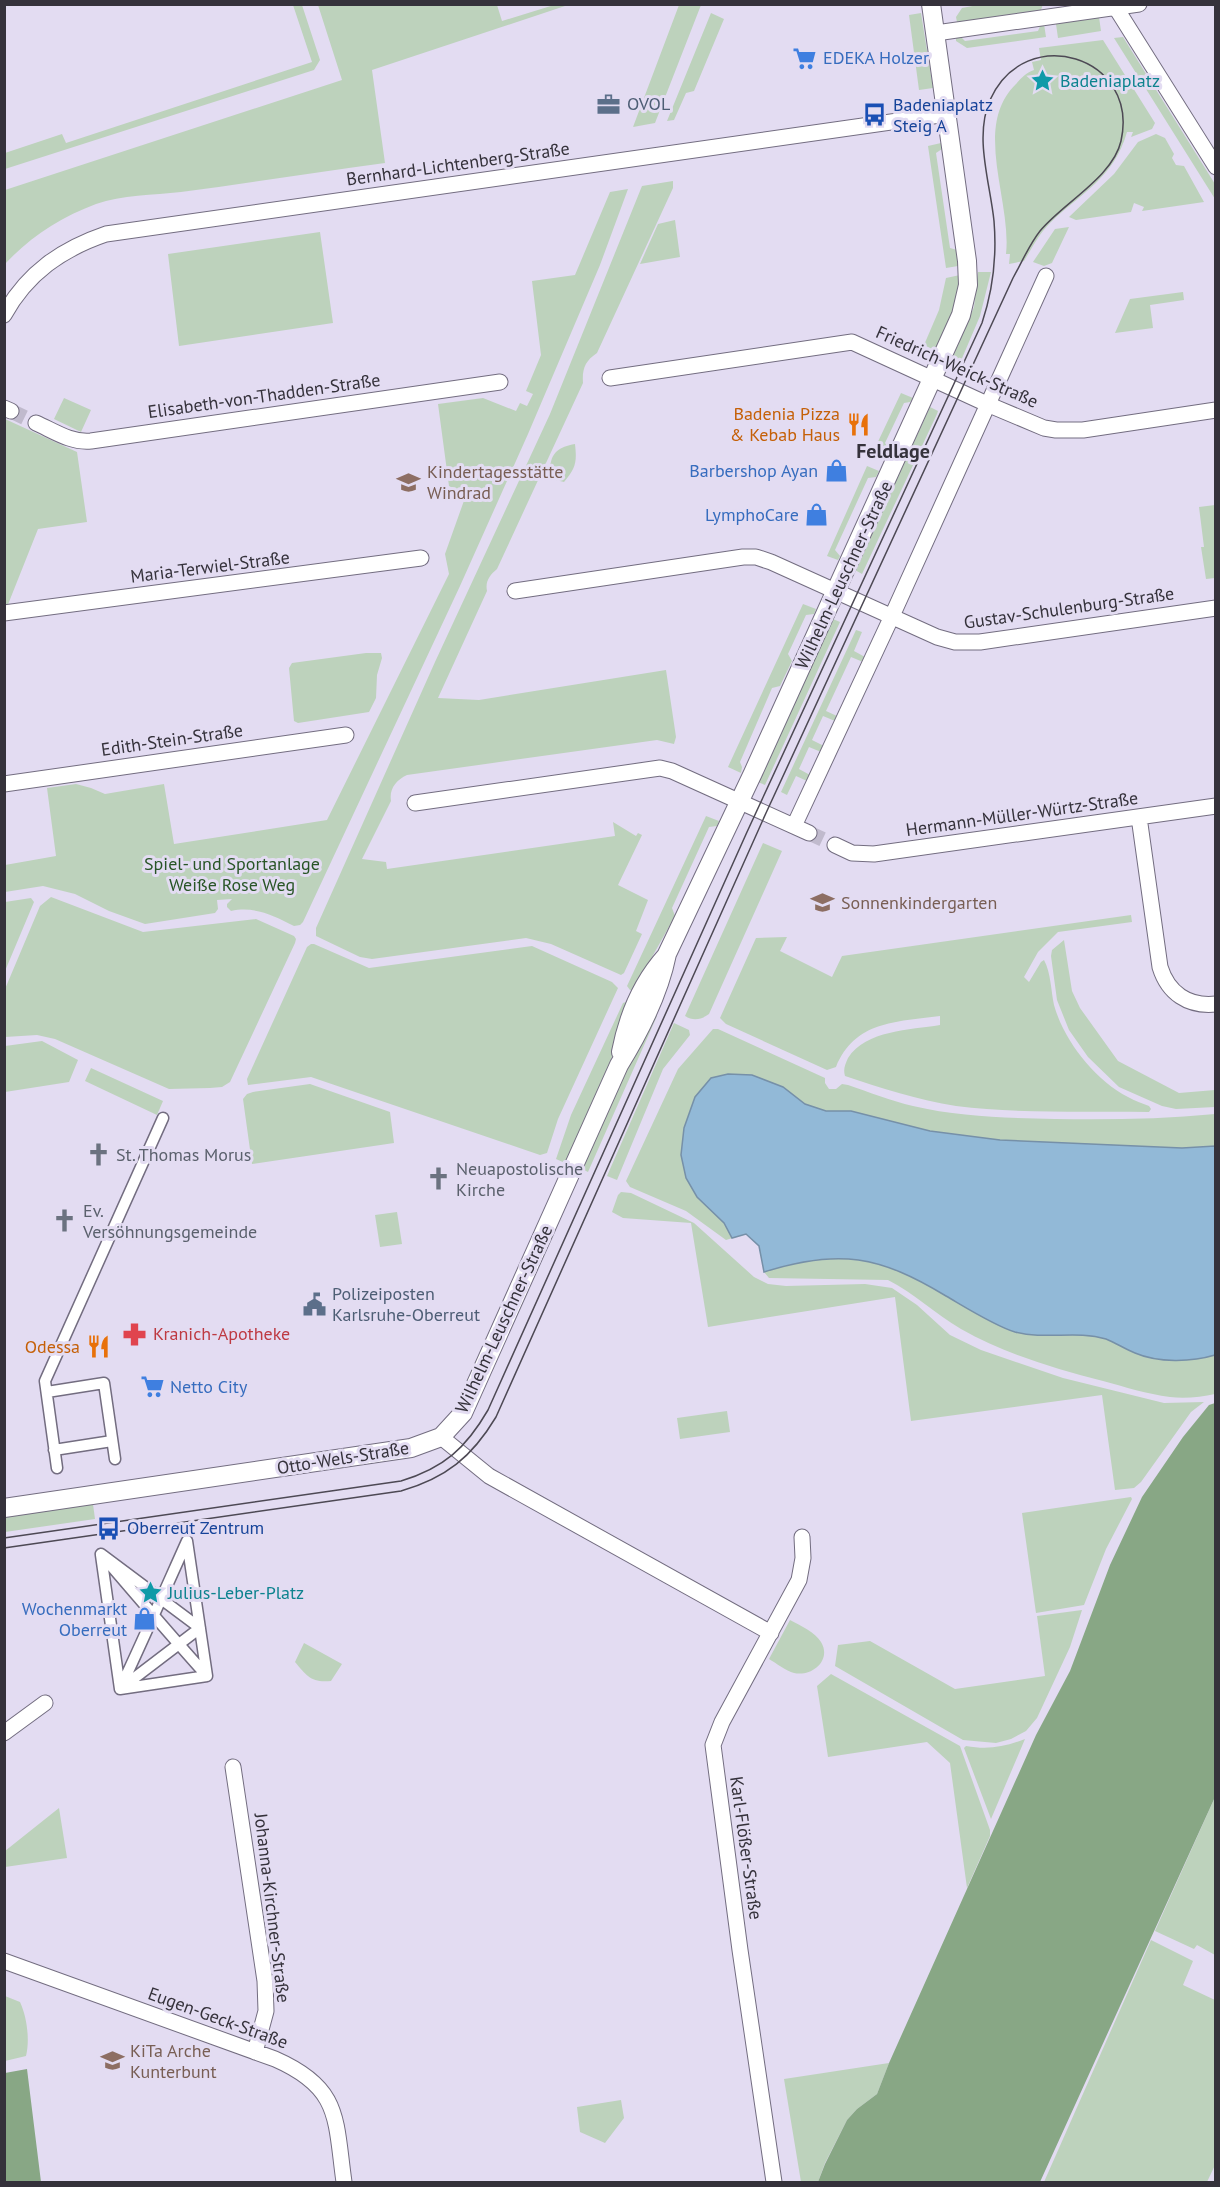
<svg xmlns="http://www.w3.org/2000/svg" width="1220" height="2187" font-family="'PT Sans',sans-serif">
	<rect width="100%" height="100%" fill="#e3dcf2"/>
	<!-- green -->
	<path fill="#bdd2bc" d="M 1043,4 L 1041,10 L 957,22 L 956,17 L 962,8 L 983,4 Z
		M 293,5 L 302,5 L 320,60 L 314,70 L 5,169 L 5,153 L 62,134 L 66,143 L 312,62 Z
		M 318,5 L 497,5 L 502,21 L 554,5 L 568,5 L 372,70 L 385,163 C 317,172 249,183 181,192 C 153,195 122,195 96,204 C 61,217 30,237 5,264 L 5,190 L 342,80 Z
		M 679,5 L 701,5 L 655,123 L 633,127 Z
		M 711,13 L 724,19 L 694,91 L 686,93 L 674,120 L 667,121 Z
		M 921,13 L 933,88 L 919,90 L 909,15 Z
		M 1099,17 L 1101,31 L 1058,38 L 1056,24 Z
		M 1041,24 L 1044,24 L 1046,37 L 967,48 L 956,41 L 956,36 L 960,36 L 965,41 L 1038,31 Z
		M 1123,37 L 1215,184 L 1215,199 L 1114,38 Z
		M 1103,40 L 1155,123 L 1152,129 L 1131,137 L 1133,132 L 1127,132 C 1114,178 1082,192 1050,223 C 1039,234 1032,248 1024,261 L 1009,264 L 1010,254 L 1006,254 C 1012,200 972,127 1016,84 C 1021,78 1027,72 1034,70 L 1032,62 L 1041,60 L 1039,48 Z
		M 1156,134 L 1165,138 L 1174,154 L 1172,158 L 1176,165 L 1184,166 L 1204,202 L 1142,211 L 1144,207 L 1134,203 L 1131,212 L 1076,220 L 1069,217 L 1114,174 L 1138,142 Z
		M 941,143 L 942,149 L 936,153 L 950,248 L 957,250 L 958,266 L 946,268 L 928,146 Z
		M 673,181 L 673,188 L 597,353 C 585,361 582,369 583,383 L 497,569 C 490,575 485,581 487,591 L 438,698 L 479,700 L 666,670 L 676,737 L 674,744 L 657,740 L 407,775 C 396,780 389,789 391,801 L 362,859 L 386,862 L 387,869 L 615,836 L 613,822 L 636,836 L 638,833 L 642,835 L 618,885 L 648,900 L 636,931 L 642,934 L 624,973 L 621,975 L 551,944 L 526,938 L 372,959 L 360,957 L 316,936 L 316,928 L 435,662 L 550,414 L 642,186 Z
		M 628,189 L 600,265 L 528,434 L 460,586 L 303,922 L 300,925 L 294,926 C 273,915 254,906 231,911 L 227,907 L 227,904 L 232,899 L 217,900 L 218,909 L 215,913 L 145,924 L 109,911 L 75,894 L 43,886 L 5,892 L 5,865 L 56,856 L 47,788 L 76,784 L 91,788 L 105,794 L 164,784 L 174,844 L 327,820 L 449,574 L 445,554 L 466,495 L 449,486 L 438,404 L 483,398 L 516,411 L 520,403 L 527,406 L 533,394 L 526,391 L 541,355 L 532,281 L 575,275 L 610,192 Z
		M 675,220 L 680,257 L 640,264 L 658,224 Z
		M 1069,227 L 1052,263 L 1044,266 L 1033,262 L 1055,229 Z
		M 320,232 L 333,323 L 179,346 L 168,254 Z
		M 978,272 L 991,272 L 980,316 L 960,363 L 952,359 L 974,307 Z
		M 960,275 L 953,314 L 936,351 L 924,345 L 939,310 L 946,278 Z
		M 1183,292 L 1184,300 L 1150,305 L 1153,328 L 1115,333 L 1130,299 Z
		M 901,393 L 913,398 L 910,402 L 904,403 L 885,443 L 889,449 L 886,453 L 875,448 Z
		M 64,398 L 91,410 L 81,432 L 54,419 Z
		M 930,407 L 938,411 L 937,414 L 862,574 L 855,570 Z
		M 5,419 L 77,452 L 87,522 L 38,529 L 7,607 L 5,607 Z
		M 575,444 C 577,462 576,468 564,482 L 556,480 L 550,469 C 551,452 559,447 575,444 Z
		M 867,466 L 879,471 L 876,477 L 868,478 L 835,550 L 840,556 L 838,560 L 827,556 Z
		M 1215,505 L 1215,578 L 1206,579 L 1201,547 L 1204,547 L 1199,507 Z
		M 803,604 L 816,609 L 814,614 L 806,615 L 788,654 L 792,661 L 780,686 L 772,688 L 740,762 L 742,767 L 741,773 L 728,767 Z
		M 833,619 L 840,622 L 765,785 L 758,782 Z
		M 856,630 L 862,632 L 854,651 L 865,657 L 863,662 L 851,657 L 826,711 L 837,716 L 835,721 L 823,716 L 812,740 L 824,746 L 821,752 L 809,747 L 799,769 L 810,775 L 807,781 L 796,776 L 787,795 L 781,792 Z
		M 366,653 L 381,653 L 382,658 L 377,675 L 376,698 L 369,712 L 298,723 L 294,721 L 289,668 L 292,663 Z
		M 706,816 L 719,821 L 717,826 L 709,827 L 672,908 L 675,916 L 633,991 L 630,990 L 627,986 Z
		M 763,843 L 782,851 L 709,1014 C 701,1020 693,1021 685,1016 Z
		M 51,897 L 143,932 L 256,919 L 294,936 L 296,939 L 295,943 L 230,1082 L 222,1087 L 210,1088 L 169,1089 L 55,1039 L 37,1035 L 5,1037 L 5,989 L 40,906 Z
		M 31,898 L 34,902 L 5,971 L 5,902 Z
		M 1131,915 L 1132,922 L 1058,932 L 1038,952 L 1024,977 L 1029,982 L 1041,962 L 1044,960 C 1051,973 1051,991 1054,1005 C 1064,1041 1095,1080 1128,1097 C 1135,1101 1142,1103 1149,1106 L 1151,1109 L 1149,1112 C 1085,1111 1019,1114 956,1106 C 918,1100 881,1088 845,1076 C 843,1069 845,1065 848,1058 C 866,1030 910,1030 940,1025 L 940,1016 C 895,1022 855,1021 836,1067 L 827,1070 L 726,1024 L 720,1018 L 756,938 L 787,937 L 780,951 L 832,977 L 842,956 Z
		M 1064,940 L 1072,991 L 1080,1008 L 1118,1061 L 1179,1093 L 1215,1090 L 1215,1107 L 1176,1109 L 1162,1106 L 1119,1087 L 1088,1057 L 1069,1030 L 1057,1000 L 1051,956 L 1052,950 Z
		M 311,944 L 314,944 L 369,968 L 532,946 L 612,982 L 618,988 L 558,1119 L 547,1153 L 540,1155 L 311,1077 L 248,1085 L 247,1079 L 307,947 Z
		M 626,1002 L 629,1003 L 613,1055 L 565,1163 L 556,1159 L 571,1115 L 623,1003 Z
		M 651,1013 L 657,1016 L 588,1172 L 582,1169 Z
		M 674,1023 L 689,1030 L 690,1035 L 663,1069 L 617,1180 L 607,1176 Z
		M 713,1029 L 718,1029 L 825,1078 L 825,1083 L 829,1089 L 836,1089 L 842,1084 L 848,1085 C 869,1092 891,1101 913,1106 C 960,1117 1007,1118 1055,1119 C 1109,1120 1162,1119 1215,1114 L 1215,1394 C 1201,1397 1185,1399 1170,1397 C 1147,1394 1125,1387 1103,1381 C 1054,1368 1005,1354 961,1329 C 935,1314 914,1293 888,1280 L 769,1278 L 764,1272 L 759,1246 L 746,1234 L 726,1240 L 686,1211 L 630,1187 L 626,1181 L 678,1069 Z
		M 42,1041 L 78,1060 L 69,1082 L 5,1092 L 5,1046 Z
		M 91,1068 L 163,1101 L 157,1115 L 85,1081 Z
		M 310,1084 L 390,1112 L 394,1143 L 252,1164 L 243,1099 L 247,1094 L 253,1092 Z
		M 621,1192 L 631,1193 L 694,1223 L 754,1277 L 768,1284 L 786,1286 L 865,1284 L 892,1288 L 917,1305 L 950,1335 L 981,1350 L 1063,1378 L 1164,1403 L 1204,1402 L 1191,1412 L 1141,1482 L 1134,1488 L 1115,1490 L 1102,1395 L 911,1421 L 895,1297 L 708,1327 L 691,1223 L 623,1218 L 612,1212 L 618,1195 Z
		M 397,1212 L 402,1244 L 380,1247 L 375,1215 Z
		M 727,1411 L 730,1432 L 680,1439 L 677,1418 Z
		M 1131,1497 L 1132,1499 L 1106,1549 L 1084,1605 L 1036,1613 L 1022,1513 Z
		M 93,1504 L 95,1519 L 5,1532 L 4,1516 Z
		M 1082,1610 L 1070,1647 L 1037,1718 L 1026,1731 L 1011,1739 L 996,1743 L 963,1740 L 835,1666 L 838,1645 L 870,1641 L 955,1689 L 1045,1676 L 1037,1616 Z
		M 790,1620 C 801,1626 815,1632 821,1642 C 832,1660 812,1677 794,1673 C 786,1671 776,1663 769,1659 Z
		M 304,1643 L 342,1664 L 331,1681 C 311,1683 307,1676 295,1662 Z
		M 831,1674 L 960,1746 L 990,1830 L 990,1836 L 967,1888 L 950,1763 L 927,1742 L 828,1757 L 817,1686 Z
		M 1025,1739 L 991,1819 L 964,1748 L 966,1746 C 988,1750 1004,1747 1025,1739 Z
		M 1215,1797 L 1215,1955 L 1197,1945 L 1194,1949 L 1155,1931 Z
		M 59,1808 L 67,1858 L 5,1867 L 5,1851 Z
		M 1151,1940 L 1193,1961 L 1183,1985 L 1215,2000 L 1216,2163 L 1207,2182 L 1044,2182 Z
		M 5,1996 L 20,2002 C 27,2017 30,2040 26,2056 L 5,2061 Z
		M 889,2063 L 877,2094 L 857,2109 L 847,2120 L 825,2163 L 818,2182 L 801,2182 L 784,2079 Z
		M 621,2100 L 624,2118 L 605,2143 L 580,2132 L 577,2107 Z"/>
	<!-- forest -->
	<path fill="#88a785" d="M 1215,1403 L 1215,1797 L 1040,2182 L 818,2182 L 825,2164 L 847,2120 L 857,2109 L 877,2094 L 889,2063 L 1036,1735 L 1070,1671 L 1110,1565 L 1142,1497 L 1183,1437 L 1209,1405 Z
		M 27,2069 L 41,2182 L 5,2182 L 5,2073 Z"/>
	<!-- water -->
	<path fill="#92b9d7" stroke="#7690a8" stroke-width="1.5" d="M 728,1074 L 752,1075 L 783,1087 L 805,1104 L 826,1111 L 851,1111 L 930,1131 L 1000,1140 L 1182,1148 L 1215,1146 L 1215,1355 C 1192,1362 1158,1363 1135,1353 C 1125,1349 1116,1343 1106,1339 C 1076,1330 1046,1340 1015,1332 C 995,1326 965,1307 946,1296 C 880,1256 839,1248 764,1272 L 759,1246 L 746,1234 L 732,1238 L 724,1223 L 697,1197 L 686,1178 L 681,1155 L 684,1128 L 695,1097 L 711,1078 Z"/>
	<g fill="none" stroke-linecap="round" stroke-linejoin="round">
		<!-- minor-tunnel -->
		<path stroke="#c0bacd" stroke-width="15" stroke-dasharray="15 8" stroke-linecap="butt" d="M 11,411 L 36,423
			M 809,833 L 835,845"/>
		<defs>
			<path id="pedestrian" d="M 47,1392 L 104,1383 L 115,1459
				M 54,1450 L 112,1441
				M 57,1468 L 45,1381 L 163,1118
				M 187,1541 C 165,1590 143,1640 120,1689 L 200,1628 L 101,1554 C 136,1595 171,1636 207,1676
				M 101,1555 L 120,1689 L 207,1676 L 187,1541"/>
			<path id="minor" d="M 1116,8 L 1216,167
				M 936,33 L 1139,4
				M 4,315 C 27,273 62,249 106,234 L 947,114
				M 610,378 L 852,342 L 987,404 L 1044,428 L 1056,430 L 1083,430 L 1216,410
				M 4,408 L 11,411
				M 36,423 C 54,431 71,443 91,441 L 500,382
				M 515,591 L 743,557 L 756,557 L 771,562 L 937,637 L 955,642 L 980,642 L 1216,608
				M 4,613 L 421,558
				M 4,784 L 346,735
				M 415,803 L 660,768 L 672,771 L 809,833
				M 1139,817 L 1160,967 C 1168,993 1188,1007 1216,1004
				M 794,826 L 892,616 L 1046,276
				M 835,845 L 852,853 L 874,854 L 1216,806
				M 441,1437 L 489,1476 L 771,1633
				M 4,1733 L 45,1703
				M 233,1767 L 265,1981 L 266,2011 L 255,2052
				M 4,1961 L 275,2059 C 341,2088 335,2118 344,2182
				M 774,2182 L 740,1950 L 713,1745 L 722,1722 L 799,1580 L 803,1558 L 802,1537"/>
			<path id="tertiary" d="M 621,1052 C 628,1016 642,983 666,956
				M 4,1508 L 411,1448 L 441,1437 L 463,1413 L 619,1065 C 640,1031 659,994 667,954 L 753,773 L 961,315 L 968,285 L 967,261 L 931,4"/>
		</defs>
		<!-- pedestrian casing -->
		<use href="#pedestrian" stroke="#736d80" stroke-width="13"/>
		<!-- minor casing -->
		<use href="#minor" stroke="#736d80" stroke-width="17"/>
		<!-- tertiary casing -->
		<use href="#tertiary" stroke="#736d80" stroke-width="20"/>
		<!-- pedestrian -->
		<use href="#pedestrian" stroke="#fff" stroke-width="10"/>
		<!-- minor -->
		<use href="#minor" stroke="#fff" stroke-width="15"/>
		<!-- tertiary -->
		<use href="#tertiary" stroke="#fff" stroke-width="18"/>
		<!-- tram -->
		<path stroke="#4d4954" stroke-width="1.5" d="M 4,1538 L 401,1481 C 444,1468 466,1448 488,1410 L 747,832 L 982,323 C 993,290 997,257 994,221 C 990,182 974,137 990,100 C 1025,21 1140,56 1121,141 C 1113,177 1063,203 1040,231 C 1029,245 1022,262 1013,278 L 766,813 L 496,1417 C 472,1457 446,1478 401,1491 L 4,1548"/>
	</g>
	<!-- icons -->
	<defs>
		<symbol id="supermarket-bare" viewBox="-9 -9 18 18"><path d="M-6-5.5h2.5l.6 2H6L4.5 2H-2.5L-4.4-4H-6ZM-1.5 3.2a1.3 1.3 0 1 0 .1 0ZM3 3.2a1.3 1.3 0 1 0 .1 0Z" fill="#3f7fe0" stroke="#e3dcf2" stroke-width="2.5" paint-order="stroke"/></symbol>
		<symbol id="sight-bare" viewBox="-9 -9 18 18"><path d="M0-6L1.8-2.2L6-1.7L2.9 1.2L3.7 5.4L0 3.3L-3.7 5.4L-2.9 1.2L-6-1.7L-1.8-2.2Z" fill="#0f9aa8" stroke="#e3dcf2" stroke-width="2.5" paint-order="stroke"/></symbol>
		<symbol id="office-bare" viewBox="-9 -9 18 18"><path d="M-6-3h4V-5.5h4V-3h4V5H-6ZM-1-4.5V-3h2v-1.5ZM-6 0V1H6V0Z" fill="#5c6f8a" stroke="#e3dcf2" stroke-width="2.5" paint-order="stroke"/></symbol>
		<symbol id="bus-bare" viewBox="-9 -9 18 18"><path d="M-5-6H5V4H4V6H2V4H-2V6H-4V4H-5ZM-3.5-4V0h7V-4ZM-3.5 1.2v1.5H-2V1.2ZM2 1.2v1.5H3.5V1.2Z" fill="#1a4fb4" stroke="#e3dcf2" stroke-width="2.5" paint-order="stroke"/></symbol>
		<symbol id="restaurant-bare" viewBox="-9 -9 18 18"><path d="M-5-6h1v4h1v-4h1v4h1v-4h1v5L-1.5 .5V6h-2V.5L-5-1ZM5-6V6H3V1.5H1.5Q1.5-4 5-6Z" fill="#e8710a" stroke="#e3dcf2" stroke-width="2.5" paint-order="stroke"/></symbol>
		<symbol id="shop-bare" viewBox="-9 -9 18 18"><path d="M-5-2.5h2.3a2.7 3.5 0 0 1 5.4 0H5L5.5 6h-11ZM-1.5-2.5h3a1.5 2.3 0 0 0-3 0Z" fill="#3f7fe0" stroke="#e3dcf2" stroke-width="2.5" paint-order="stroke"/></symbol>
		<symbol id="school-bare" viewBox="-9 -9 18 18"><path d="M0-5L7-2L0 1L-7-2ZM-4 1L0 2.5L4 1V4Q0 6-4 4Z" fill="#8d6e63" stroke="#e3dcf2" stroke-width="2.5" paint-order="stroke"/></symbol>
		<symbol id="church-bare" viewBox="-9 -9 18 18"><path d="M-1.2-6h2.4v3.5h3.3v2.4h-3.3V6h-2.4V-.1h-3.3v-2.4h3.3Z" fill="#6b7280" stroke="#e3dcf2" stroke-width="2.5" paint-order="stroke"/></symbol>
		<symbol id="civic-bare" viewBox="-9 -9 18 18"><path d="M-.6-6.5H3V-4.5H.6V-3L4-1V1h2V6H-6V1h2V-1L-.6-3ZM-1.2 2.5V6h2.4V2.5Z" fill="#5c6f8a" stroke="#e3dcf2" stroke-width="2.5" paint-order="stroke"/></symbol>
		<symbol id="pharmacy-bare" viewBox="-9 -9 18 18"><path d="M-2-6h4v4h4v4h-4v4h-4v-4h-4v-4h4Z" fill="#e0444e" stroke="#e3dcf2" stroke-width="2.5" paint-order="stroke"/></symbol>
	</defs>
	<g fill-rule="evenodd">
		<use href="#supermarket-bare" x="788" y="42" width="33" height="33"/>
		<use href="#sight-bare" x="1026" y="64" width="33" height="33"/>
		<use href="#office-bare" x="592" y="88" width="33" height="33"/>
		<use href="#bus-bare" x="858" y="98" width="33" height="33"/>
		<use href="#restaurant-bare" x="842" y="408" width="33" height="33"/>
		<use href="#shop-bare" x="820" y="454" width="33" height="33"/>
		<use href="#school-bare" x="392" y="466" width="33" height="33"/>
		<use href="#shop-bare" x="800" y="498" width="33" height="33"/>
		<use href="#school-bare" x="806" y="886" width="33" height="33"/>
		<use href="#church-bare" x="82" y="1138" width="33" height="33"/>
		<use href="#church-bare" x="422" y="1162" width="33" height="33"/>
		<use href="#church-bare" x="48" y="1204" width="33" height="33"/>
		<use href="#civic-bare" x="298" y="1288" width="33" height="33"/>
		<use href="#pharmacy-bare" x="118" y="1318" width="33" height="33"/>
		<use href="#restaurant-bare" x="82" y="1330" width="33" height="33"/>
		<use href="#supermarket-bare" x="136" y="1370" width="33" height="33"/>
		<use href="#bus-bare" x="92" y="1512" width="33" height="33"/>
		<use href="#sight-bare" x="134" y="1576" width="33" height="33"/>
		<use href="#shop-bare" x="128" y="1602" width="33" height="33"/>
		<use href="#school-bare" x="96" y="2044" width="33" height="33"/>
	</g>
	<g text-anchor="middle" stroke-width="6" stroke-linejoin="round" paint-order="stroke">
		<!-- shop labels -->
		<g font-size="18" fill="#366cbe" stroke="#e3dcf2" text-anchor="end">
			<text x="823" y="64" text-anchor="start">EDEKA Holzer</text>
			<text x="818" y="477">Barbershop Ayan</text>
			<text x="799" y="521">LymphoCare</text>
			<text x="170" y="1393" text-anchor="start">Netto City</text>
			<text x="127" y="1615">Wochenmarkt<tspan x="127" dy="21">Oberreut</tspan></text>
		</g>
		<!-- culture labels -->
		<g font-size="18" fill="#0d838f" stroke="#e3dcf2" text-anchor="start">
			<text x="1060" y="87">Badeniaplatz</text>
			<text x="168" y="1599">Julius-Leber-Platz</text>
		</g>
		<!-- service labels -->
		<g font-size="18" fill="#4e5e75" stroke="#e3dcf2" text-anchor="start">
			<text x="627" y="110">OVOL</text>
			<text x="332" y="1300">Polizeiposten<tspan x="332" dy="21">Karlsruhe-Oberreut</tspan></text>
		</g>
		<!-- transit labels -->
		<g font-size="18" fill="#164399" stroke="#e3dcf2" text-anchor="start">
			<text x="893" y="111">Badeniaplatz<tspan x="893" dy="21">Steig A</tspan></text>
			<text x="127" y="1534">Oberreut Zentrum</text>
		</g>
		<!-- street labels -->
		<g font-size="18" fill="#35323b" stroke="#e3dcf2">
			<text transform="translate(458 164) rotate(-8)" y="6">Bernhard-Lichtenberg-Straße</text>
			<text transform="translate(957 367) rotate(24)" y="6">Friedrich-Weick-Straße</text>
			<text transform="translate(264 396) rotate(-8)" y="6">Elisabeth-von-Thadden-Straße</text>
			<text transform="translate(210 567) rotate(-7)" y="6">Maria-Terwiel-Straße</text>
			<text transform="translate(844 575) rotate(-65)" y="6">Wilhelm-Leuschner-Straße</text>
			<text transform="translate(1069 608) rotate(-8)" y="6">Gustav-Schulenburg-Straße</text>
			<text transform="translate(172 740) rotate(-8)" y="6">Edith-Stein-Straße</text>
			<text transform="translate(1022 814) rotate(-8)" y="6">Hermann-Müller-Würtz-Straße</text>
			<text transform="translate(504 1319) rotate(-65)" y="6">Wilhelm-Leuschner-Straße</text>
			<text transform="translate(343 1458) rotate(-9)" y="6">Otto-Wels-Straße</text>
			<text transform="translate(746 1848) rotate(82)" y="6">Karl-Flößer-Straße</text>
			<text transform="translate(272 1908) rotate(83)" y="6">Johanna-Kirchner-Straße</text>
			<text transform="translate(218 2018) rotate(20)" y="6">Eugen-Geck-Straße</text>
		</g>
		<!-- food labels -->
		<g font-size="18" fill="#c56008" stroke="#e3dcf2" text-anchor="end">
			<text x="840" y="420">Badenia Pizza<tspan x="840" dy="21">&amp; Kebab Haus</tspan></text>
			<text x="80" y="1353">Odessa</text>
		</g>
		<!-- education labels -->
		<g font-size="18" fill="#785e54" stroke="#e3dcf2" text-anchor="start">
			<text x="427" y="478">Kindertagesstätte<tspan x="427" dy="21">Windrad</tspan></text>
			<text x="841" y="909">Sonnenkindergarten</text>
			<text x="130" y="2057">KiTa Arche<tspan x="130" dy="21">Kunterbunt</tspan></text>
		</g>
		<!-- park labels -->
		<g font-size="18" fill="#285526" stroke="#e3dcf2">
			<text x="232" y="870">Spiel- und Sportanlage<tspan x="232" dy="21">Weiße Rose Weg</tspan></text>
		</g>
		<!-- worship labels -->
		<g font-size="18" fill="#5b616d" stroke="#e3dcf2" text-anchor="start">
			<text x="116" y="1161">St. Thomas Morus</text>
			<text x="456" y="1175">Neuapostolische<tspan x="456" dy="21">Kirche</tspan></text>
			<text x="83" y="1217">Ev.<tspan x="83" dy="21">Versöhnungsgemeinde</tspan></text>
		</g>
		<!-- health labels -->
		<g font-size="18" fill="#be3a42" stroke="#e3dcf2" text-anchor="start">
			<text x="153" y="1340">Kranich-Apotheke</text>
		</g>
		<!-- neighbourhood labels -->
		<g font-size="20" font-weight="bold" fill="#35323b" stroke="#e3dcf2">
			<text x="893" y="458">Feldlage</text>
		</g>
	</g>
	<!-- border -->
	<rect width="1220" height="2187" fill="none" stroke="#35323b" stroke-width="12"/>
</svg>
